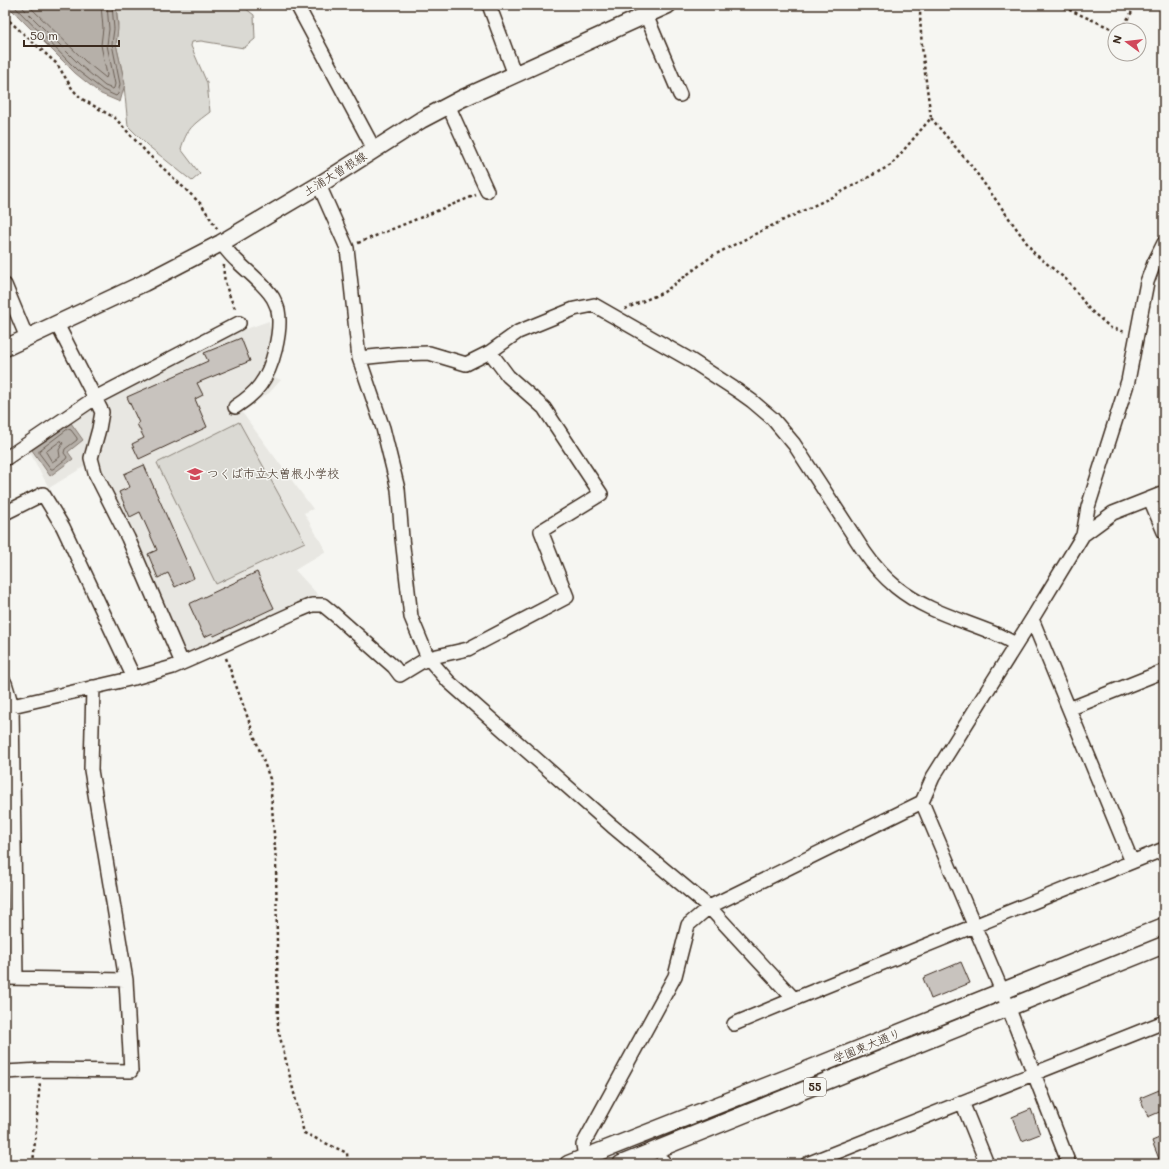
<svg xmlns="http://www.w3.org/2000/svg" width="1169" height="1169" font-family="Mali,'Klee One',sans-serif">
	<rect width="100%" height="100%" fill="#f6f6f2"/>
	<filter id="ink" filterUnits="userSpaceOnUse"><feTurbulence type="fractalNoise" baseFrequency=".025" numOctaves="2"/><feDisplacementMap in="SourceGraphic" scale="8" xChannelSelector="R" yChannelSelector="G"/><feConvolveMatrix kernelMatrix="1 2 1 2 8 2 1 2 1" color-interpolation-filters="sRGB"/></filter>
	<g filter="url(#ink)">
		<!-- built -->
		<path fill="#e8e7e2" d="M 269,321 L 271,339 L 266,358 L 261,371 L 281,380 L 269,393 L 241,411 L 313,509 L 304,513 L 326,551 L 295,570 L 321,598 L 304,601 L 293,608 L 184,654 L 95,460 L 49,488 L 28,449 L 102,397 L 240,331 Z"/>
		<!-- green -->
		<path fill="#dad9d3" stroke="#8a8278" d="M 116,5 L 241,5 L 254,15 L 255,39 L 244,48 L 201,41 L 192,42 L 191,46 L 207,83 L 210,112 C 193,125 187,128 181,149 L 200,174 L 192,181 L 147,145 L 128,126 L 123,75 L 116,44 L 118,24 Z
			M 239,422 L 305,542 L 216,584 L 157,463 Z"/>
		<!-- water -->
		<path fill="#b6b0a9" stroke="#857a71" d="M 7,5 L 116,5 L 118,29 L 116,44 L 125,84 L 120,102 L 101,94 L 75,73 Z
			M 71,423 L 83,440 L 68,452 L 73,459 L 50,476 L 32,450 Z"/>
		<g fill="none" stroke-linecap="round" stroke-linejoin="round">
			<!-- shore -->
			<path stroke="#6c6056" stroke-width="1" d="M 13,5 L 77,70 L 103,90 L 116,96 L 118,94 L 120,84 L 112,44 L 114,29 L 112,5
				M 20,5 L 81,66 L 105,86 L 113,89 L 114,88 L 115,84 L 107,45 L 109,29 L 107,5
				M 28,5 L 85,61 L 106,78 L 107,75 L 101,45 L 103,28 L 101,5
				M 68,429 L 71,430 L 77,438 L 77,440 L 65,449 L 64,453 L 67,457 L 66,459 L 53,469 L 51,469 L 39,453 L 39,451 Z
				M 61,441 L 63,443 L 59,450 L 60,457 L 52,462 L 46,452 Z"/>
		</g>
		<!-- building -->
		<path fill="#c8c3be" stroke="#3b2a1e" d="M 241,338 L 250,361 L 197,383 L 203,395 L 195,399 L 207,427 L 139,459 L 132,444 L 144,438 L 137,424 L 139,423 L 127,397 L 208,361 L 204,353 Z
			M 144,465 L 194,578 L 175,587 L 168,573 L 158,578 L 148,554 L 157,550 L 140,512 L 130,517 L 119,492 L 130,487 L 124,474 Z
			M 257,572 L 274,608 L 214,636 L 213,633 L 204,637 L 189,604 Z
			M 961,962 L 970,983 L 931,999 L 923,978 Z
			M 1164,1088 L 1164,1110 L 1148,1117 L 1140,1098 Z
			M 1031,1109 L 1040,1134 L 1022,1141 L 1012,1117 Z
			M 1164,1136 L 1164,1164 L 1161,1164 L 1152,1141 Z"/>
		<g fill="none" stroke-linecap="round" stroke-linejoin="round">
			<defs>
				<path id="minor" d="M 297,5 L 374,149
					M 489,5 L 515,75
					M 646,15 L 680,95
					M 448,105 L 487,191
					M 319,185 L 347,248 L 359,358 L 383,428 L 398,489 L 402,538 L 411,617 L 428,658 L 449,682 L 612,826 L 709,907 L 794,999 L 1164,849
					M 221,243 C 226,249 231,256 237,261 C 248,272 265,285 273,298 C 275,302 277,306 278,310 C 282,331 273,368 260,385 C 253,395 244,401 235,407
					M 5,285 L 27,338
					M 57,324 L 102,412 L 99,429 L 91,458 L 95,473 L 128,538 L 182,663
					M 359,358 L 398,354 L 429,353 L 466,364 L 490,352 L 518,332 L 574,309 L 594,305 L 692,361 L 738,391 L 752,401 L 772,418 L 794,444 L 865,553 C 874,566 884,577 896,587 C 924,610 959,619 991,632 C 999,635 1008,640 1016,644
					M 5,459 L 95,398 L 239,323
					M 1150,499 L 1164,532
					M 5,513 L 43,494 L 63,527 L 134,678
					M 1083,535 L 1088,507 L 1128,381 L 1147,282 L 1154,263 L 1164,243
					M 1032,619 L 1132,862
					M 5,683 L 12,706 L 16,978
					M 5,707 L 12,706 L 134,678 L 173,667 L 221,646 L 300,610 L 312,605 L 323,605 L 334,614 L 394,667 L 400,675 L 428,658 L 468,649 L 567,597 L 541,531 L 601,494 L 544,408 L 508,376 L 490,352
					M 1069,709 L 1164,671
					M 922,802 L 1002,991 L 1069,1164
					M 5,978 L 126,980
					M 734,1024 L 794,999
					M 5,1072 L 41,1070 L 131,1071 L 126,980 L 91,770 L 93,687
					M 962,1102 L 987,1164
					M 585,1157 L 583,1145 L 586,1139 L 675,976 L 688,925 L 709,907 L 922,802 L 933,777 L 1032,619 L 1083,535 L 1113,513 L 1164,493
					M 663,1161 L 664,1164
					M 807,1164 L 1164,1022"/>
				<path id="major" d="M 5,348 L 144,283 L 221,243 L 319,185 L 421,120 L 461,99 L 668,5
					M 568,1164 L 789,1077 L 1164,926
					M 621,1164 L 1164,945"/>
			</defs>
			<!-- minor casing -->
			<use href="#minor" stroke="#3b2a1e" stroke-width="16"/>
			<!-- major casing -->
			<use href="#major" stroke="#3b2a1e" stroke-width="19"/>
			<!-- path -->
			<path stroke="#3b2a1e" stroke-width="2.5" stroke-dasharray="3 3" stroke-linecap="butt" d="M 1058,5 L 1115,30
				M 5,17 L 57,64 L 73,90 L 82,99 L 115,118 L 147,153 L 201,204 L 218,230
				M 1121,30 L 1136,5
				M 931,118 L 973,168 L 1034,253 L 1068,281 L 1089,309 L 1111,328 L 1126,332
				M 358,243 L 476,195
				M 224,265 C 222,280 230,297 236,311
				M 625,309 L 664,292 L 712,256 L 765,229 L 834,196 L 891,165 L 931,118 C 926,80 920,43 920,5
				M 226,658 L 270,779 L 276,862 L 278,1029 L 304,1133 L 347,1153 L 348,1164
				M 33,1164 L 40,1081"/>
			<!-- minor -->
			<use href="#minor" stroke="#f6f6f2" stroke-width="13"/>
			<!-- major -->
			<use href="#major" stroke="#f6f6f2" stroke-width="16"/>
		</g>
	</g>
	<!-- icons -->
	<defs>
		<symbol id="school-bare" viewBox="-9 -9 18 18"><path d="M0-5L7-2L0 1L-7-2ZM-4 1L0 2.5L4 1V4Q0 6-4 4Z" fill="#d1495b" stroke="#f6f6f2" stroke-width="2.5" paint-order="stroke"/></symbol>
	</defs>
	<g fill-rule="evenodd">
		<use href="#school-bare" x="184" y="463" width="22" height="22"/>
	</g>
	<g text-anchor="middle" stroke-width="3" stroke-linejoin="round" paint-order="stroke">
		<!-- shield labels -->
		<rect fill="#f6f6f2" stroke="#73675e" stroke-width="1" x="804" y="1078" width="22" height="18" rx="3"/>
		<g font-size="11" font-weight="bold" fill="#3b2a1e">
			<text x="815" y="1091">55</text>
		</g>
		<!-- street labels -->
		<g font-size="12" fill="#3b2a1e" stroke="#f6f6f2">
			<text transform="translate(335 174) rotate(-32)" y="4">土浦大曽根線</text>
			<text transform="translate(867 1046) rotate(-22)" y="4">学園東大通り</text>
		</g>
		<!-- poi labels -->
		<g font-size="12" fill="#3b2a1e" stroke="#f6f6f2" text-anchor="start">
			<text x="207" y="478">つくば市立大曽根小学校</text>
		</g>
	</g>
	<!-- margin -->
	<rect width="1169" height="1169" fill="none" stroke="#f6f6f2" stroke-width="20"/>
	<rect x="10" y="10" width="1149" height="1149" fill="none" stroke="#3b2a1e" stroke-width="1.5" filter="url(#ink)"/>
	<!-- north arrow -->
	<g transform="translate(1127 42) rotate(285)"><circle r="19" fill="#f6f6f2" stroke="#aba49d"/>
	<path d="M0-3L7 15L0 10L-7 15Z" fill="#d1495b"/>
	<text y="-6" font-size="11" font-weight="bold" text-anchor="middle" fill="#3b2a1e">N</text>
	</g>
	<!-- scale -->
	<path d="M24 40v6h95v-6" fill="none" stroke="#3b2a1e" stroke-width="2"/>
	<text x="30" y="40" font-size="12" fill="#3b2a1e" stroke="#f6f6f2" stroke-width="3" paint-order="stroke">50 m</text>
</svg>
